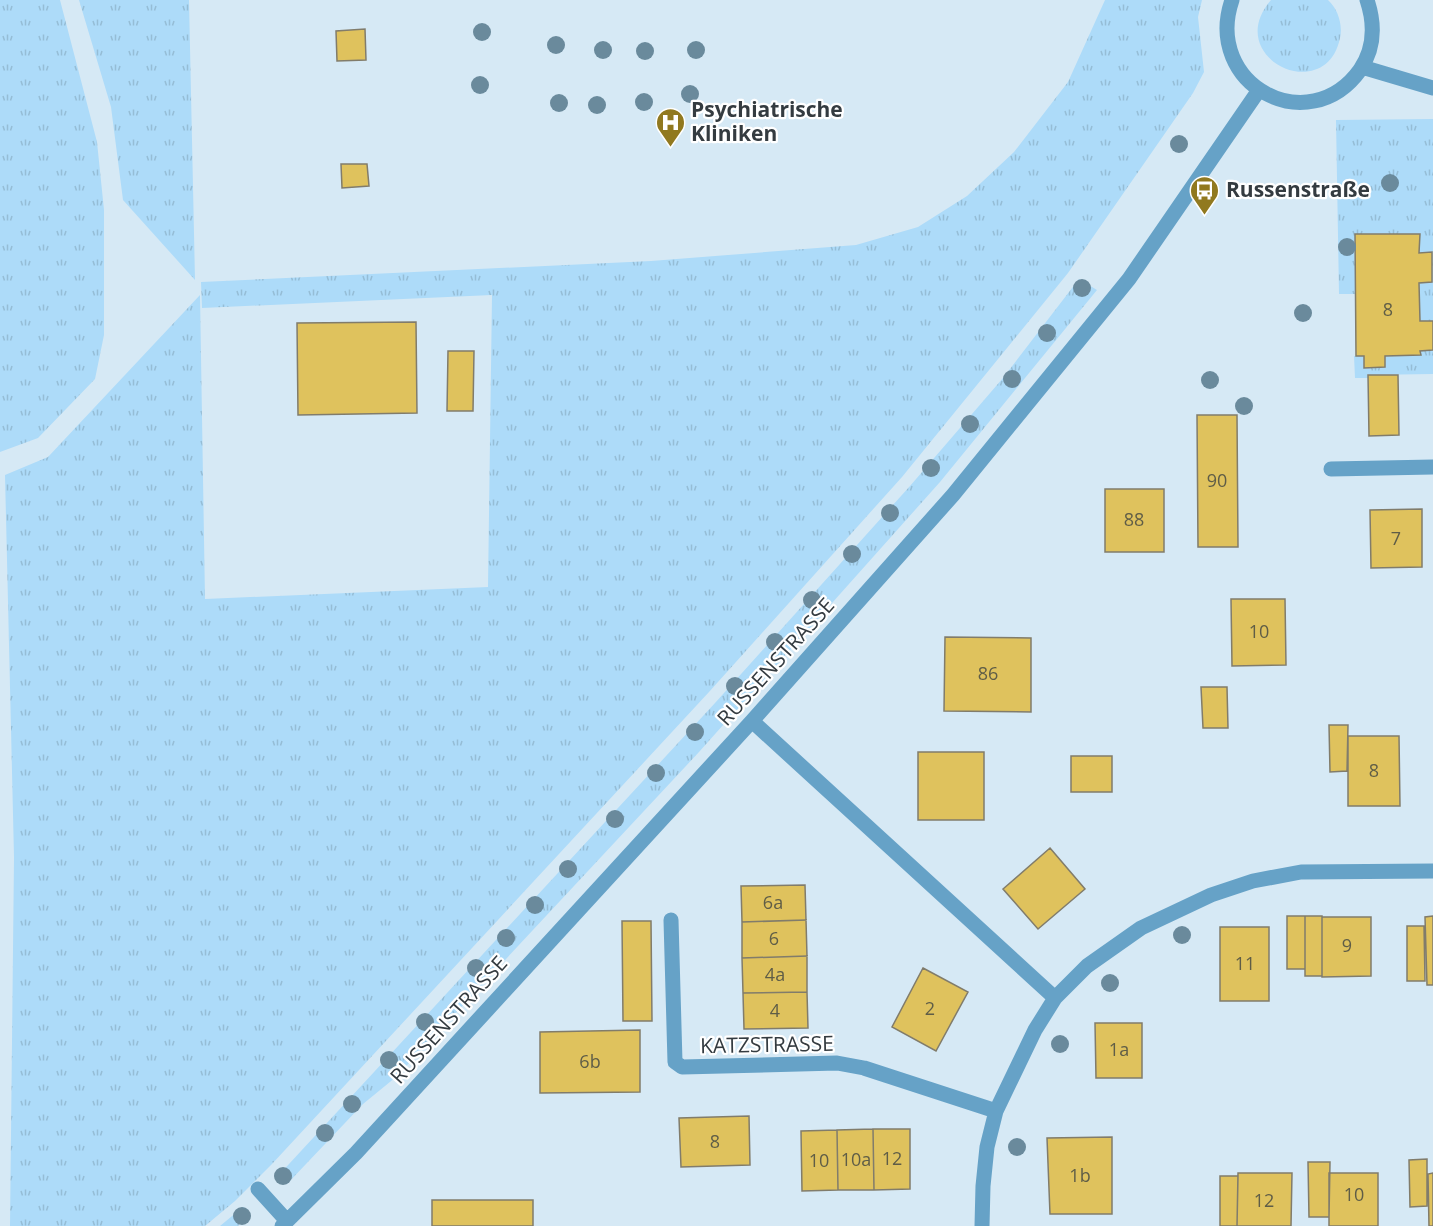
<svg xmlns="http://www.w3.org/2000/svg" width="1433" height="1226" font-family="'Open Sans',sans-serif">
	<defs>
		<pattern id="grass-tufts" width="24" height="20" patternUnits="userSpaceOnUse" patternTransform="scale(1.5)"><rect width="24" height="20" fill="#addbf9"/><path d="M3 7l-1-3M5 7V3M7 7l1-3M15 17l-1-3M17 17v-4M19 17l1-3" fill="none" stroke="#95bdd6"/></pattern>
	</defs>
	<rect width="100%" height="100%" fill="#d6e9f5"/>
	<!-- grass -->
	<path fill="url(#grass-tufts)" d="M 0,0 L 60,0 L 97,142 L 104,210 L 104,335 L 95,379 L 38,438 L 0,452 Z
		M 79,0 L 189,0 L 195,280 L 123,200 L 111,107 Z
		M 1105,0 L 1202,0 L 1198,17 L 1204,72 L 1193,93 L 1068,273 L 902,477 L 709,692 L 272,1164 L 235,1201 L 205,1226 L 10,1226 L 14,857 L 5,475 L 48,457 L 200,295 L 205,599 L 488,587 L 492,295 L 202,308 L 201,282 L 651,261 L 856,245 L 918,227 L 967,196 L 1014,152 L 1068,82 Z
		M 1271,0 L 1328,0 C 1338,9 1343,25 1340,38 C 1326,107 1221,58 1271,0 Z
		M 1433,119 L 1433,321 L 1420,321 L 1419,283 L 1432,282 L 1432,253 L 1419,253 L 1419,234 L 1356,235 L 1356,294 L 1339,294 L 1336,120 Z
		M 1079,279 L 1097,290 L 940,482 L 699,752 L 396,1077 L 363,1104 L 287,1184 L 280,1183 L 277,1177 L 715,703 L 910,486 L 1003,378 Z
		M 1433,350 L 1433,374 L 1369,375 L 1368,378 L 1355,378 L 1354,356 L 1364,356 L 1364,368 L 1384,367 L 1385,356 L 1420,355 L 1420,351 Z
		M 243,1207 L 247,1209 L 250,1214 L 238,1226 L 220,1226 Z"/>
	<!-- building -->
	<path fill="#dfc25d" stroke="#817c6b" stroke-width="1.5" d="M 365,29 L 366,60 L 337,61 L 336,31 Z
		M 341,164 L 367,164 L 369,186 L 342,188 Z
		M 1355,234 L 1420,234 L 1419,253 L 1432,252 L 1432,282 L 1419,283 L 1420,321 L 1433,321 L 1433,350 L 1420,351 L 1421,355 L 1385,356 L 1385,367 L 1364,368 L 1364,356 L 1356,356 Z
		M 416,322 L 417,413 L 298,415 L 297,323 Z
		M 448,351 L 474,351 L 473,411 L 447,411 Z
		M 1368,375 L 1398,375 L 1399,435 L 1369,436 Z
		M 1197,415 L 1237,415 L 1238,547 L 1198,547 Z
		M 1105,489 L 1164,489 L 1164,552 L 1105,552 Z
		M 1422,509 L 1422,567 L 1371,568 L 1370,510 Z
		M 1231,599 L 1285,599 L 1286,665 L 1232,666 Z
		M 945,637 L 1031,638 L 1031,712 L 944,711 Z
		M 1201,687 L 1227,687 L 1228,728 L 1203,728 Z
		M 1329,725 L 1348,725 L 1347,771 L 1330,772 Z
		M 1348,736 L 1399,736 L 1400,806 L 1348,806 Z
		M 918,752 L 984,752 L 984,820 L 918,820 Z
		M 1071,756 L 1112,756 L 1112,792 L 1071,792 Z
		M 1050,848 L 1085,889 L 1038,929 L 1003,889 Z
		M 805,885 L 806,920 L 742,922 L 741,886 Z
		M 1287,916 L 1305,916 L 1305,969 L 1287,969 Z
		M 1305,916 L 1322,916 L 1322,976 L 1305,976 Z
		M 1433,916 L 1433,985 L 1427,985 L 1425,917 Z
		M 1322,917 L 1371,917 L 1371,976 L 1322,977 Z
		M 806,920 L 807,956 L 742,958 L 742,922 Z
		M 622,921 L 651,921 L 652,1021 L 623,1021 Z
		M 1407,926 L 1424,926 L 1425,981 L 1407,981 Z
		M 1220,927 L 1269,927 L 1269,1001 L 1220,1001 Z
		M 807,956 L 807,992 L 743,993 L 742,958 Z
		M 923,968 L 968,992 L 936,1051 L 892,1027 Z
		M 807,992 L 808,1028 L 744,1029 L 743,993 Z
		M 1095,1023 L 1142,1023 L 1142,1078 L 1096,1078 Z
		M 640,1030 L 640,1092 L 540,1093 L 540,1032 Z
		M 749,1116 L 750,1165 L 681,1167 L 679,1118 Z
		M 873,1129 L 874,1190 L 838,1190 L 837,1130 Z
		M 873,1129 L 910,1129 L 910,1189 L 874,1190 Z
		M 837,1130 L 838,1190 L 802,1191 L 801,1131 Z
		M 1112,1137 L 1112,1214 L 1050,1214 L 1047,1138 Z
		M 1427,1159 L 1427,1206 L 1410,1207 L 1409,1160 Z
		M 1308,1162 L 1330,1162 L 1329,1217 L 1309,1217 Z
		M 1238,1173 L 1292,1173 L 1291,1226 L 1237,1226 Z
		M 1329,1173 L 1378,1173 L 1378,1226 L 1329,1226 Z
		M 1433,1173 L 1433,1226 L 1429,1226 L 1428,1174 Z
		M 1220,1176 L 1238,1176 L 1237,1226 L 1220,1226 Z
		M 432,1200 L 533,1200 L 533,1226 L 432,1226 Z"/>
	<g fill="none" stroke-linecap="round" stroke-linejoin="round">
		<!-- minor -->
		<path stroke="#66a2c7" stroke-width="15" d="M 1232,0 C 1203,85 1309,141 1360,70 C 1375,48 1375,24 1367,0
			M 1362,67 L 1433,88
			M 1331,469 L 1433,467
			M 752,721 L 1055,998
			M 671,920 L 675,1062 L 682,1067 L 837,1063 L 864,1068 L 996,1111
			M 258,1189 L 287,1221
			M 282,1226 L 356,1153 L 752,721 L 953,495 L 1129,279 L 1259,90
			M 982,1226 L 983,1186 L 987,1147 L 996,1111 L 1035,1030 L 1055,998 L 1087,966 L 1141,928 L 1211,895 L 1253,881 L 1301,872 L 1433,871"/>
	</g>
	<!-- trees -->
	<g fill="#6a8a9c">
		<circle cx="482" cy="32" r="9"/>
		<circle cx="556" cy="45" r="9"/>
		<circle cx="603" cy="50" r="9"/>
		<circle cx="696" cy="50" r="9"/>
		<circle cx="645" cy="51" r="9"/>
		<circle cx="480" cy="85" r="9"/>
		<circle cx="690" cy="94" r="9"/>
		<circle cx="644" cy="102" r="9"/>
		<circle cx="559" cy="103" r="9"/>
		<circle cx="597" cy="105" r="9"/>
		<circle cx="1179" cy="144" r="9"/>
		<circle cx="1390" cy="183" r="9"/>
		<circle cx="1347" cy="247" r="9"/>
		<circle cx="1082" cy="288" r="9"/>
		<circle cx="1303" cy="313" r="9"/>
		<circle cx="1047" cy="333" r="9"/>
		<circle cx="1012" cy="379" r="9"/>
		<circle cx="1210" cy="380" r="9"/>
		<circle cx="1244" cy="406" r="9"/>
		<circle cx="970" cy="424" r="9"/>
		<circle cx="931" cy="468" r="9"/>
		<circle cx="890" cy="513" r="9"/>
		<circle cx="852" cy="554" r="9"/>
		<circle cx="812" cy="600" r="9"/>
		<circle cx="775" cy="642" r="9"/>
		<circle cx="735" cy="686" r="9"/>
		<circle cx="695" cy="732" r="9"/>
		<circle cx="656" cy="773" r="9"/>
		<circle cx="615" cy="819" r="9"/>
		<circle cx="568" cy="869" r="9"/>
		<circle cx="535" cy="905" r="9"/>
		<circle cx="1182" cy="935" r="9"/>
		<circle cx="506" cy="938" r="9"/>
		<circle cx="476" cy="968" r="9"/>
		<circle cx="1110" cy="983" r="9"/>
		<circle cx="425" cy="1022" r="9"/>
		<circle cx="1060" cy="1044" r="9"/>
		<circle cx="389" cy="1060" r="9"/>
		<circle cx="352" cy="1104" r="9"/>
		<circle cx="325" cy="1133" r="9"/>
		<circle cx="1017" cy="1147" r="9"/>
		<circle cx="283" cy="1176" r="9"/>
		<circle cx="242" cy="1216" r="9"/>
	</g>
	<!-- icons -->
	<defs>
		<symbol id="hospital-pin" viewBox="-11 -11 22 30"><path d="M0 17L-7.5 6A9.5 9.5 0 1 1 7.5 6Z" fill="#91791f" stroke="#fff"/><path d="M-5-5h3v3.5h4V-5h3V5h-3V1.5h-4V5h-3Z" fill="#fff"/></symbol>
		<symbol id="bus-pin" viewBox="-11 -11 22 30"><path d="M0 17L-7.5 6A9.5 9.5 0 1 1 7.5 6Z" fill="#91791f" stroke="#fff"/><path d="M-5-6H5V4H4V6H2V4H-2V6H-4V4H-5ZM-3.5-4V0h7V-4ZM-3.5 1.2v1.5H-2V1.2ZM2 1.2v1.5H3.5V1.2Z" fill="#fff"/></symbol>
	</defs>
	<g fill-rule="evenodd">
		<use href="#hospital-pin" x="654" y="106" width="33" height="45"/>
		<use href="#bus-pin" x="1188" y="174" width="33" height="45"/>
	</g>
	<g text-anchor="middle" stroke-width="4.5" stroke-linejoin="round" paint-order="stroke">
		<!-- number labels -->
		<g font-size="18" fill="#5f5d47">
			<text x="1388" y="316">8</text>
			<text x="1217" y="487">90</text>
			<text x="1134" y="526">88</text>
			<text x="1396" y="545">7</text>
			<text x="1259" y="638">10</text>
			<text x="988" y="680">86</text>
			<text x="1374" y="777">8</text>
			<text x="773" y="909">6a</text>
			<text x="774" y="945">6</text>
			<text x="1347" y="952">9</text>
			<text x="1245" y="970">11</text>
			<text x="775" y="981">4a</text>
			<text x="930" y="1015">2</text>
			<text x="775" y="1017">4</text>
			<text x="1119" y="1056">1a</text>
			<text x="590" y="1068">6b</text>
			<text x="715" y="1148">8</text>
			<text x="892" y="1165">12</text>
			<text x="856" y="1166">10a</text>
			<text x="819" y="1167">10</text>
			<text x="1080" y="1182">1b</text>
			<text x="1354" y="1201">10</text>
			<text x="1264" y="1207">12</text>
		</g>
		<!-- poi labels -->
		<g font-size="21" font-weight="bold" fill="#343b40" stroke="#fff" text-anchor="start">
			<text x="691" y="117">Psychiatrische<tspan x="691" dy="24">Kliniken</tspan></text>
			<text x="1226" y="197">Russenstraße</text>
		</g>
		<!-- street labels -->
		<g font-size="21" fill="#343b40" stroke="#fff">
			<text transform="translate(776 662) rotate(-48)" y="7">RUSSENSTRASSE</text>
			<text transform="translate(449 1020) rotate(-48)" y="7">RUSSENSTRASSE</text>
			<text transform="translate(767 1045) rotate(-1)" y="7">KATZSTRASSE</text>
		</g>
	</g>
</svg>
